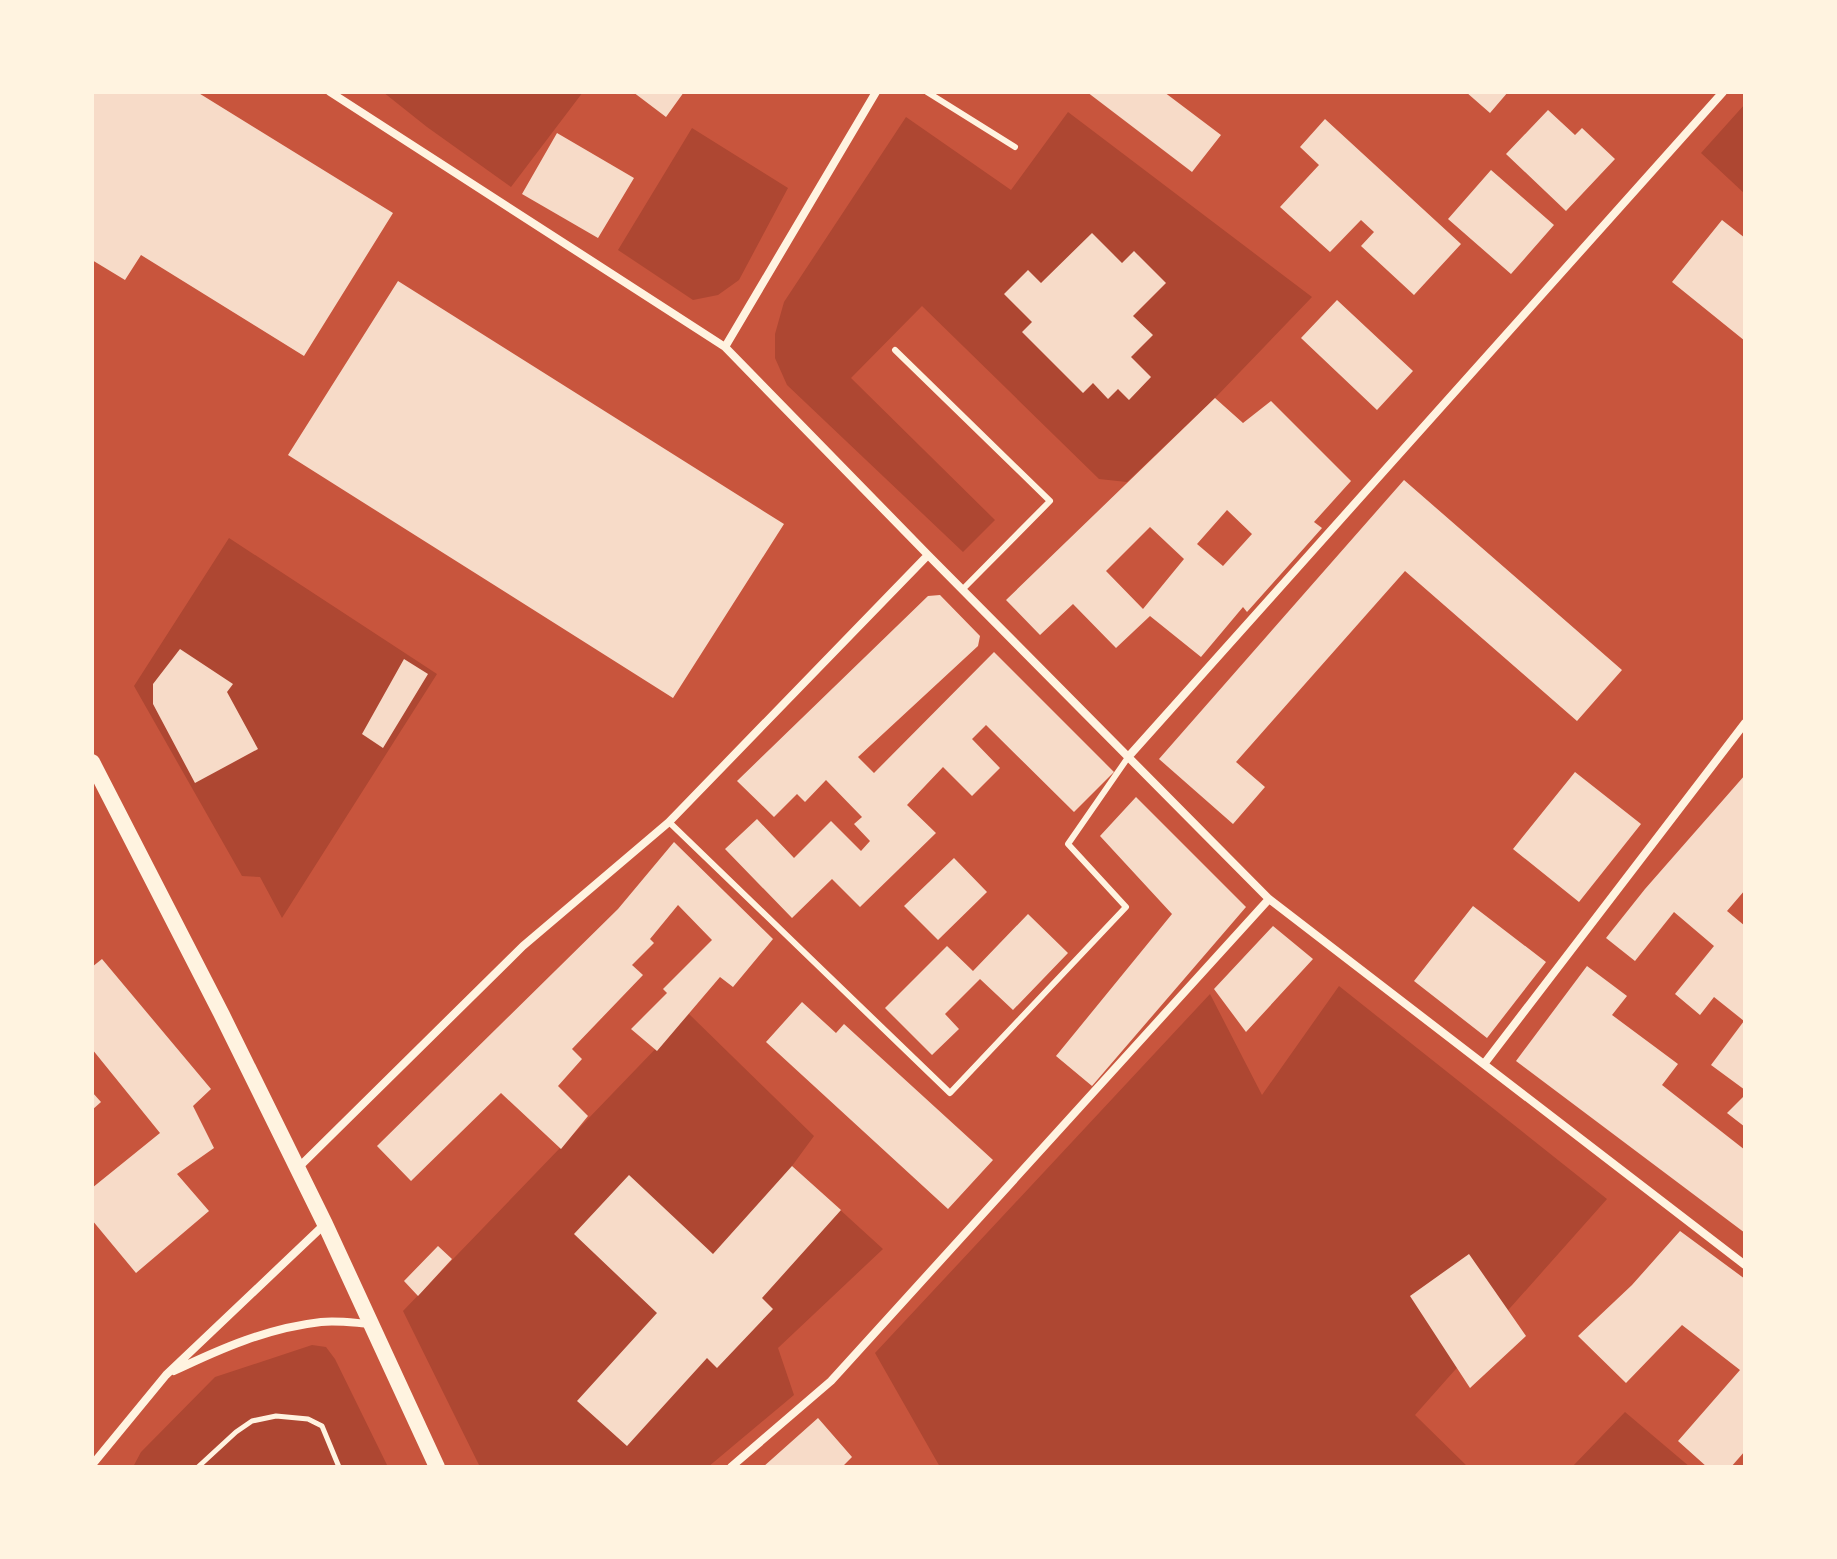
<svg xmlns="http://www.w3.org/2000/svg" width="1837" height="1559" font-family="'Public Sans',sans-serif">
	<rect width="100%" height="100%" fill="#c8553d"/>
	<!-- green -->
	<path fill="#ae4732" d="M 383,92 L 583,92 L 511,187 L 427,127 Z
		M 1745,104 L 1745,194 L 1701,153 Z
		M 1068,112 L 1312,297 L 1215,398 L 1127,482 L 1099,479 L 922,306 L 851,378 L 995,520 L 963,552 L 787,385 L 775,358 L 775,334 L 784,302 L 906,117 L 1011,190 Z
		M 692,128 L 788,188 L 739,280 L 718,295 L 693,300 L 618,250 Z
		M 229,538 L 437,674 L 282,918 L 260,877 L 242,876 L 134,686 Z
		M 1339,986 L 1607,1199 L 1415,1415 L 1468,1467 L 940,1467 L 875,1353 L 1210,994 L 1262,1095 Z
		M 689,1014 L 814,1136 L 792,1166 L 883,1249 L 778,1348 L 794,1395 L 708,1467 L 480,1467 L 403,1311 Z
		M 312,1345 L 326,1347 L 335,1359 L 388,1467 L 133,1467 L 141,1452 L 215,1377 Z
		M 1625,1412 L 1690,1467 L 1572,1467 Z"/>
	<!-- building -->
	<path fill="#f7dbc8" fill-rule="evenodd" d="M 92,92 L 197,92 L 393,213 L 304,356 L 141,255 L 125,280 L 92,260 Z
		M 633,92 L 684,92 L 666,117 Z
		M 1087,92 L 1164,92 L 1221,135 L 1192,172 Z
		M 1466,92 L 1508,92 L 1490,113 Z
		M 1548,110 L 1575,135 L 1582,128 L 1615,159 L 1566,211 L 1506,154 Z
		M 1325,119 L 1461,244 L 1414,295 L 1361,246 L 1374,232 L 1361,220 L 1330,252 L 1280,207 L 1319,165 L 1300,147 Z
		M 557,133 L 634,178 L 598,238 L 522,194 Z
		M 1491,170 L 1554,225 L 1511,274 L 1448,219 Z
		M 1722,220 L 1745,238 L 1745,341 L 1672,282 Z
		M 1092,233 L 1122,263 L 1134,251 L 1166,283 L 1133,316 L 1153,335 L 1131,357 L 1151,377 L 1129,400 L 1118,389 L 1108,399 L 1093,383 L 1083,393 L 1022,332 L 1032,322 L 1004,294 L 1028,270 L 1041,283 Z
		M 398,281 L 784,524 L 673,698 L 288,455 Z
		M 1337,300 L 1413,371 L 1377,410 L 1301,338 Z
		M 1215,398 L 1243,423 L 1271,401 L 1351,481 L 1314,522 L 1322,528 L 1247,612 L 1243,607 L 1201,657 L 1150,616 L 1116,648 L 1073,604 L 1040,635 L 1006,600 ZM 1227,510 L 1252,534 L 1223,566 L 1197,544 ZM 1150,527 L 1184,559 L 1143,609 L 1106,571 Z
		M 1404,480 L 1622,670 L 1577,721 L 1405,571 L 1236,762 L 1265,787 L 1233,824 L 1159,759 Z
		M 940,595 L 980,636 L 978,646 L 858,757 L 874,773 L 994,652 L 1114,772 L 1074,812 L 986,725 L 972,739 L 1000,768 L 972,796 L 943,767 L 907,805 L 936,833 L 860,907 L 832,879 L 792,918 L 725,849 L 757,819 L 794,858 L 831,821 L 861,851 L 870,841 L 854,824 L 862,817 L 826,780 L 805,802 L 797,794 L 774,817 L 737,781 L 928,596 Z
		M 180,649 L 233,684 L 227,692 L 258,749 L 195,783 L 153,704 L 153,684 Z
		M 404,659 L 428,674 L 383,748 L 362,734 Z
		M 1575,772 L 1641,824 L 1579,902 L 1513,849 Z
		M 1745,775 L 1745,890 L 1727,911 L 1745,926 L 1745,1090 L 1711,1065 L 1744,1021 L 1714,997 L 1700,1015 L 1675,994 L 1714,946 L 1674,912 L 1635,961 L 1606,938 L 1645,889 Z
		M 1136,797 L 1246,907 L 1092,1086 L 1056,1056 L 1172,914 L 1100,836 Z
		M 674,842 L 773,939 L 733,987 L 720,977 L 657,1051 L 631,1029 L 667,993 L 663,989 L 712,940 L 678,905 L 650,939 L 654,943 L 632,965 L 643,975 L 572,1049 L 582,1059 L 558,1086 L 588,1116 L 561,1149 L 501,1093 L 411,1181 L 377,1146 L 618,909 Z
		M 954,858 L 987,892 L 938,940 L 904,906 Z
		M 1473,906 L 1546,962 L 1487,1038 L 1414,981 Z
		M 1028,914 L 1068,953 L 1013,1010 L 980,979 L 945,1014 L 959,1029 L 932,1055 L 885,1008 L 947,946 L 973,971 Z
		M 1273,926 L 1313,959 L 1246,1032 L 1214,989 Z
		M 102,959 L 211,1089 L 193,1106 L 214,1148 L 177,1174 L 209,1211 L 136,1273 L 92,1220 L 92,1188 L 160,1133 L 92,1049 L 92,967 Z
		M 1587,966 L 1627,996 L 1612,1015 L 1678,1064 L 1662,1085 L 1745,1150 L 1745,1233 L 1516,1061 Z
		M 802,1002 L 836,1033 L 844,1024 L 993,1160 L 948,1209 L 766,1042 Z
		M 92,1092 L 101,1102 L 92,1110 Z
		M 1745,1095 L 1745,1127 L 1727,1113 Z
		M 792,1166 L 841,1210 L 762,1298 L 773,1309 L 717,1368 L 707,1358 L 627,1446 L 577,1401 L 657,1313 L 574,1234 L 629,1175 L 713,1254 Z
		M 1680,1231 L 1745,1279 L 1745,1451 L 1731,1467 L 1707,1467 L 1678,1441 L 1740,1370 L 1682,1325 L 1626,1383 L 1578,1336 L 1632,1285 Z
		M 438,1246 L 452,1259 L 418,1296 L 404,1281 Z
		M 1469,1254 L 1526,1336 L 1470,1388 L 1410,1296 Z
		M 818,1418 L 852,1457 L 842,1467 L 763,1467 Z"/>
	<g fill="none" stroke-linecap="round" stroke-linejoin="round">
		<!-- path -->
		<path stroke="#fff3e0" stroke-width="5" d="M 198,1467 L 236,1432 L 252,1421 L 276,1416 L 308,1419 L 322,1426 L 339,1467"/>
		<!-- service -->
		<path stroke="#fff3e0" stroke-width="6" d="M 927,92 L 1015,147
			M 895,350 L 1050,501 L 963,589
			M 669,822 L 950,1093 L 1126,907 L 1068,844 L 1129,756"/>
		<!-- minor -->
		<path stroke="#fff3e0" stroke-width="8" d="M 330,92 L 725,347 L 928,555 L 1269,899 L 1745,1265
			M 725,347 L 876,92
			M 1129,756 L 1723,92
			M 1484,1064 L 1745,723
			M 298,1168 L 523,946 L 669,822 L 928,555
			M 174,1371 C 222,1348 268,1328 321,1322 C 337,1320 355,1323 371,1324
			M 92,1465 L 166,1375 L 325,1224
			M 731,1467 L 831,1381 L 1269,899"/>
		<!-- secondary -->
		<path stroke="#fff3e0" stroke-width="16" d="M 92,762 L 222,1015 L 325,1224 L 437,1467"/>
	</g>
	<!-- border -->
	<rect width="1837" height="1559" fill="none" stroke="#fff3e0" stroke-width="188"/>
</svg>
